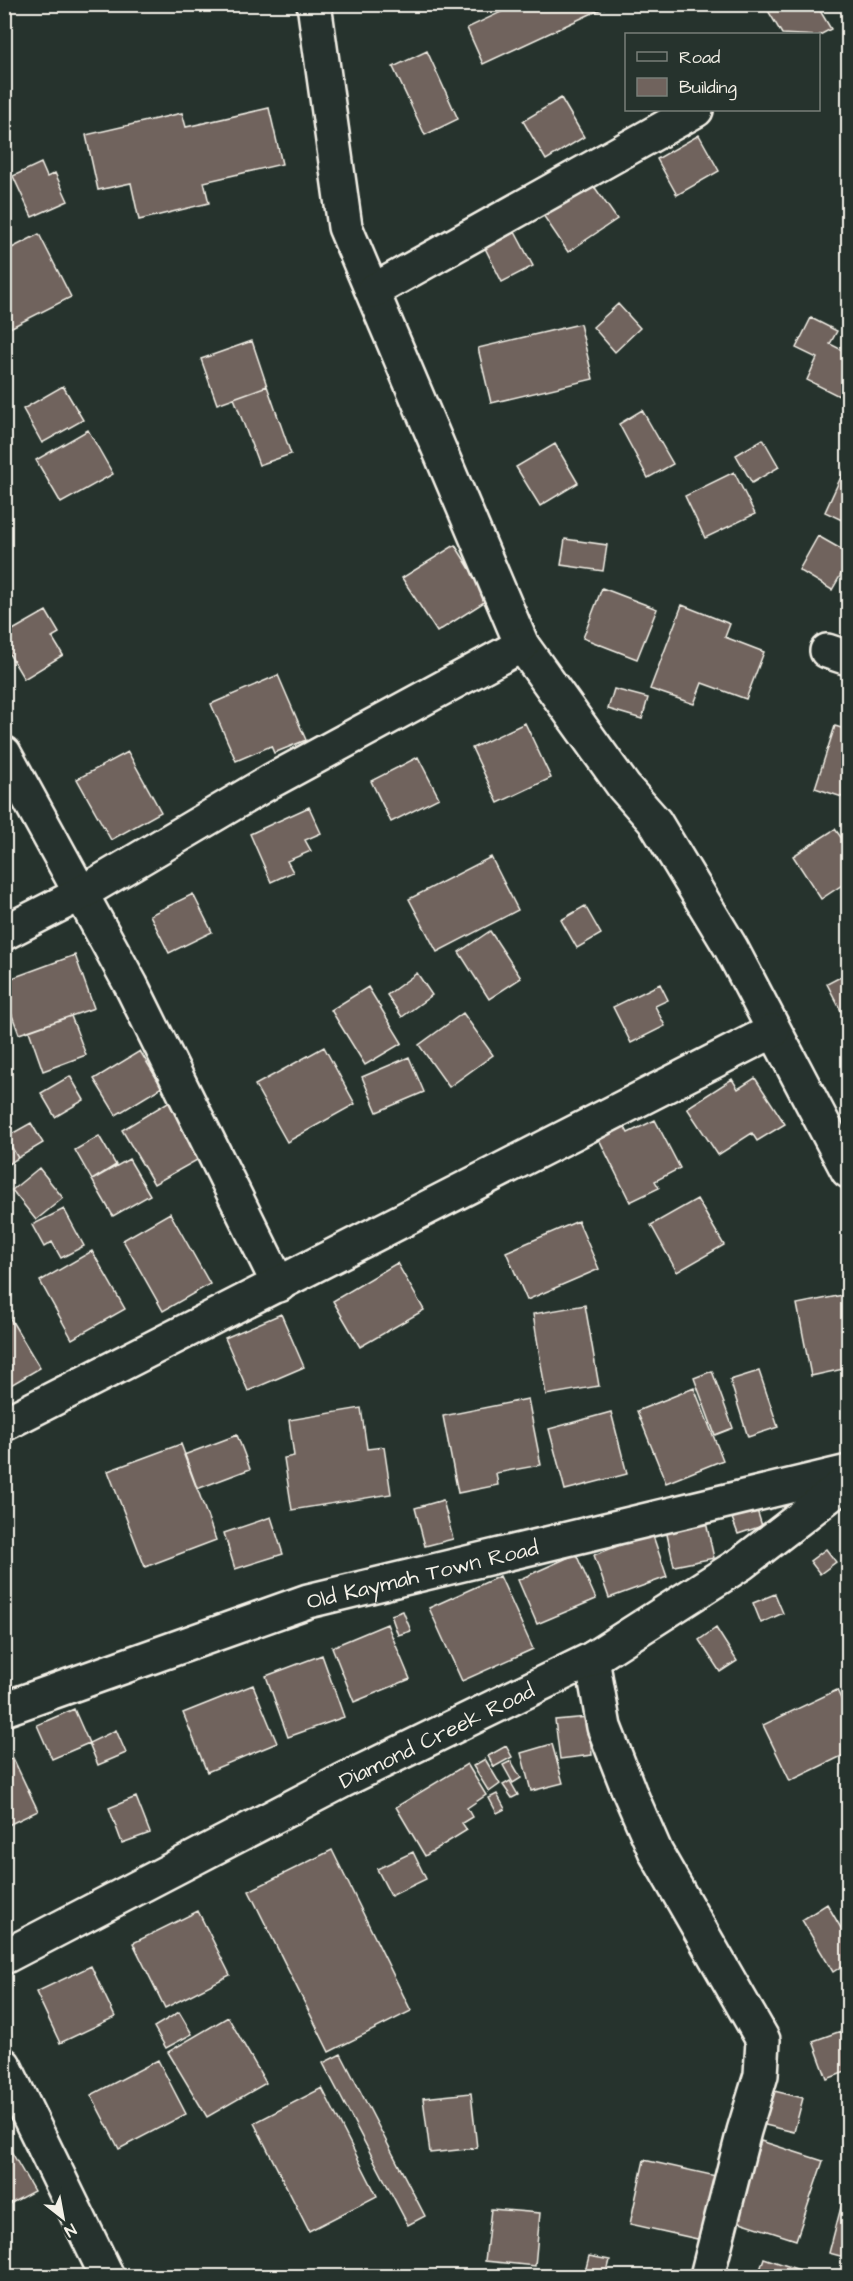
<svg xmlns="http://www.w3.org/2000/svg" width="853" height="2281" font-family="'Architects Daughter',sans-serif">
	<rect width="100%" height="100%" fill="#26332d"/>
	<filter id="ink" filterUnits="userSpaceOnUse"><feTurbulence type="fractalNoise" baseFrequency=".0167" numOctaves="2"/><feDisplacementMap in="SourceGraphic" scale="12" xChannelSelector="R" yChannelSelector="G"/><feConvolveMatrix kernelMatrix="1 2 1 2 8 2 1 2 1" color-interpolation-filters="sRGB"/></filter>
	<g filter="url(#ink)">
		<!-- building -->
		<path fill="#70635d" stroke="#f4f1e8" stroke-width="1.5" d="M 518,4 L 612,4 L 483,64 L 467,28 Z
			M 773,4 L 816,4 L 831,29 L 818,36 L 782,34 L 767,9 Z
			M 427,51 L 458,119 L 425,135 L 393,67 Z
			M 561,98 L 584,137 L 546,160 L 523,121 Z
			M 269,108 L 282,164 L 204,182 L 209,203 L 139,220 L 131,183 L 98,190 L 86,135 L 182,113 L 186,127 Z
			M 699,135 L 719,171 L 677,195 L 657,159 Z
			M 41,163 L 47,177 L 55,173 L 68,201 L 32,217 L 13,176 Z
			M 591,182 L 617,219 L 568,252 L 543,215 Z
			M 515,232 L 533,266 L 502,282 L 485,248 Z
			M 39,234 L 71,297 L 4,331 L 4,252 Z
			M 618,304 L 640,328 L 615,352 L 593,327 Z
			M 811,318 L 837,331 L 830,344 L 848,353 L 848,388 L 843,398 L 807,380 L 817,358 L 796,348 Z
			M 580,324 L 593,379 L 491,403 L 478,348 Z
			M 252,341 L 267,386 L 217,404 L 201,359 Z
			M 63,386 L 83,420 L 42,443 L 23,409 Z
			M 267,386 L 291,454 L 259,465 L 234,398 Z
			M 642,410 L 673,464 L 648,478 L 619,424 Z
			M 88,430 L 113,474 L 61,503 L 36,460 Z
			M 763,439 L 779,467 L 752,483 L 736,455 Z
			M 555,444 L 578,483 L 540,506 L 516,467 Z
			M 848,459 L 848,480 L 841,477 Z
			M 734,472 L 755,514 L 705,538 L 685,496 Z
			M 841,477 L 848,480 L 848,523 L 825,512 Z
			M 818,536 L 848,553 L 848,562 L 832,590 L 799,570 Z
			M 565,539 L 607,545 L 603,571 L 561,565 Z
			M 455,545 L 489,599 L 437,632 L 402,578 Z
			M 602,588 L 657,609 L 637,659 L 583,638 Z
			M 682,605 L 730,624 L 725,637 L 764,652 L 746,699 L 702,683 L 694,704 L 650,689 Z
			M 46,611 L 59,633 L 52,637 L 63,655 L 24,679 L 4,645 L 4,635 Z
			M 278,675 L 306,740 L 274,753 L 271,746 L 236,761 L 211,704 Z
			M 614,689 L 648,698 L 642,719 L 608,709 Z
			M 525,723 L 551,778 L 498,803 L 472,748 Z
			M 835,726 L 848,730 L 848,799 L 815,788 Z
			M 128,752 L 161,812 L 111,840 L 77,779 Z
			M 418,757 L 439,798 L 391,822 L 371,781 Z
			M 309,807 L 321,833 L 305,840 L 311,851 L 287,861 L 293,872 L 271,882 L 250,834 Z
			M 835,829 L 848,847 L 848,881 L 821,899 L 793,856 Z
			M 491,857 L 518,910 L 437,952 L 409,899 Z
			M 193,894 L 212,932 L 169,953 L 150,915 Z
			M 585,906 L 601,934 L 577,948 L 561,920 Z
			M 490,931 L 521,978 L 489,999 L 459,952 Z
			M 75,955 L 94,1008 L 19,1034 L 4,994 L 4,981 Z
			M 417,973 L 432,995 L 402,1017 L 387,995 Z
			M 848,973 L 848,1024 L 827,984 Z
			M 660,984 L 668,1000 L 655,1006 L 665,1026 L 631,1043 L 613,1007 Z
			M 368,987 L 402,1043 L 365,1065 L 331,1010 Z
			M 463,1013 L 493,1055 L 449,1087 L 419,1045 Z
			M 71,1016 L 86,1055 L 43,1071 L 29,1031 Z
			M 324,1047 L 355,1104 L 287,1142 L 255,1085 Z
			M 140,1051 L 162,1087 L 116,1115 L 94,1079 Z
			M 409,1057 L 424,1092 L 377,1112 L 362,1077 Z
			M 70,1076 L 84,1100 L 55,1117 L 41,1093 Z
			M 755,1078 L 785,1124 L 757,1141 L 752,1133 L 718,1155 L 687,1108 L 732,1079 L 738,1089 Z
			M 173,1099 L 206,1155 L 154,1184 L 122,1130 Z
			M 621,1120 L 628,1133 L 655,1120 L 680,1168 L 655,1181 L 659,1188 L 630,1202 L 596,1133 Z
			M 31,1123 L 43,1143 L 18,1158 L 6,1137 Z
			M 4,1134 L 18,1158 L 4,1167 Z
			M 99,1136 L 116,1165 L 92,1180 L 75,1150 Z
			M 129,1159 L 150,1195 L 113,1216 L 92,1180 Z
			M 39,1168 L 63,1198 L 36,1220 L 12,1190 Z
			M 697,1199 L 724,1245 L 677,1272 L 651,1225 Z
			M 64,1209 L 84,1246 L 61,1258 L 52,1242 L 44,1247 L 32,1225 Z
			M 170,1213 L 210,1284 L 163,1311 L 123,1240 Z
			M 578,1221 L 599,1269 L 527,1300 L 506,1252 Z
			M 92,1251 L 125,1309 L 72,1339 L 40,1281 Z
			M 397,1263 L 424,1310 L 360,1347 L 333,1301 Z
			M 848,1294 L 848,1368 L 811,1376 L 797,1304 Z
			M 585,1305 L 599,1386 L 546,1395 L 533,1314 Z
			M 4,1308 L 40,1368 L 4,1389 Z
			M 281,1314 L 304,1367 L 248,1391 L 225,1338 Z
			M 712,1371 L 733,1428 L 715,1435 L 694,1378 Z
			M 759,1371 L 778,1427 L 748,1437 L 730,1380 Z
			M 694,1388 L 723,1460 L 666,1483 L 637,1411 Z
			M 528,1399 L 541,1465 L 496,1473 L 498,1485 L 458,1493 L 443,1416 Z
			M 361,1408 L 367,1449 L 384,1447 L 391,1494 L 292,1510 L 284,1458 L 294,1456 L 289,1420 Z
			M 611,1412 L 627,1474 L 565,1490 L 549,1429 Z
			M 237,1435 L 250,1469 L 197,1489 L 184,1455 Z
			M 181,1444 L 216,1540 L 145,1567 L 108,1471 Z
			M 443,1500 L 453,1539 L 425,1546 L 415,1508 Z
			M 757,1510 L 762,1526 L 738,1534 L 732,1518 Z
			M 271,1517 L 283,1554 L 235,1569 L 224,1533 Z
			M 706,1522 L 714,1558 L 674,1566 L 666,1530 Z
			M 652,1533 L 667,1577 L 609,1598 L 594,1555 Z
			M 826,1549 L 836,1562 L 820,1574 L 810,1561 Z
			M 576,1554 L 596,1599 L 537,1624 L 518,1580 Z
			M 500,1576 L 533,1649 L 462,1681 L 429,1608 Z
			M 775,1594 L 783,1613 L 761,1623 L 753,1603 Z
			M 403,1611 L 411,1631 L 398,1635 L 391,1615 Z
			M 387,1624 L 410,1679 L 354,1702 L 332,1647 Z
			M 716,1628 L 737,1661 L 720,1672 L 699,1640 Z
			M 322,1655 L 344,1717 L 288,1737 L 266,1676 Z
			M 253,1685 L 277,1743 L 207,1772 L 183,1713 Z
			M 837,1690 L 848,1714 L 848,1753 L 790,1781 L 763,1725 Z
			M 74,1709 L 89,1743 L 52,1759 L 37,1725 Z
			M 588,1717 L 592,1755 L 560,1759 L 555,1720 Z
			M 116,1730 L 126,1753 L 98,1765 L 89,1743 Z
			M 552,1744 L 563,1783 L 531,1791 L 521,1753 Z
			M 506,1746 L 512,1757 L 494,1767 L 488,1756 Z
			M 13,1758 L 38,1811 L 4,1827 L 4,1762 Z
			M 485,1759 L 500,1784 L 489,1792 L 473,1766 Z
			M 511,1761 L 521,1778 L 513,1783 L 503,1765 Z
			M 467,1764 L 486,1795 L 467,1808 L 472,1817 L 462,1823 L 467,1830 L 425,1856 L 396,1807 Z
			M 510,1781 L 518,1795 L 512,1798 L 503,1785 Z
			M 497,1794 L 505,1809 L 497,1813 L 489,1798 Z
			M 136,1797 L 150,1833 L 122,1843 L 109,1808 Z
			M 332,1850 L 411,2011 L 329,2052 L 249,1891 Z
			M 413,1852 L 426,1879 L 391,1896 L 377,1869 Z
			M 827,1904 L 848,1940 L 848,1962 L 833,1972 L 802,1920 Z
			M 198,1911 L 230,1975 L 165,2008 L 133,1943 Z
			M 91,1966 L 115,2017 L 60,2043 L 36,1992 Z
			M 179,2012 L 192,2034 L 166,2048 L 154,2027 Z
			M 228,2017 L 266,2083 L 207,2117 L 168,2052 Z
			M 841,2031 L 848,2052 L 848,2071 L 827,2079 L 813,2041 Z
			M 341,2054 L 425,2216 L 408,2225 L 323,2063 Z
			M 158,2060 L 186,2114 L 119,2149 L 91,2095 Z
			M 322,2088 L 377,2196 L 309,2231 L 254,2123 Z
			M 766,2089 L 803,2098 L 794,2132 L 757,2123 Z
			M 471,2093 L 477,2148 L 430,2153 L 423,2098 Z
			M 4,2139 L 34,2191 L 4,2207 Z
			M 761,2141 L 823,2161 L 796,2240 L 734,2220 Z
			M 644,2160 L 716,2176 L 702,2240 L 630,2224 Z
			M 846,2188 L 848,2189 L 848,2258 L 829,2253 Z
			M 491,2209 L 540,2213 L 535,2266 L 485,2261 Z
			M 589,2256 L 610,2260 L 606,2276 L 584,2276 Z
			M 764,2258 L 817,2276 L 758,2276 Z"/>
		<g fill="none" stroke-linecap="round" stroke-linejoin="round">
			<defs>
				<g id="minor">
					<path d="M 314,4 L 345,227 L 522,645 L 624,787 L 655,822 L 731,948 L 848,1171"/>
					<path d="M 373,291 L 696,110"/>
					<path d="M 827,651 L 848,658"/>
					<path d="M 4,753 L 131,985 L 279,1285"/>
					<path d="M 4,933 L 80,894 L 271,781 L 522,645"/>
					<path d="M 4,1424 L 773,1031"/>
					<path d="M 592,1659 L 604,1727 L 629,1791 L 656,1853 L 763,2040 L 761,2075 L 744,2131 L 707,2276"/>
					<path id="s1" d="M 4,1709 L 308,1601 L 848,1472"/>
					<path id="s2" d="M 4,1957 L 342,1781 L 592,1659 L 742,1563 L 848,1481"/>
					<path d="M 4,2065 L 107,2276"/>
				</g>
			</defs>
			<!-- minor casing -->
			<use href="#minor" stroke="#f4f1e8" stroke-width="38"/>
			<!-- minor -->
			<use href="#minor" stroke="#26332d" stroke-width="33"/>
		</g>
	</g>
	<g text-anchor="middle" stroke-width="4.5" stroke-linejoin="round" paint-order="stroke">
		<!-- street labels -->
		<g font-size="22" fill="#f4f1e8" stroke="#26332d">
			<text dy="8" stroke="none"><textPath href="#s1" startOffset="440">Old Kaymah Town Road</textPath></text>
			<text dy="8" stroke="none"><textPath href="#s2" startOffset="486">Diamond Creek Road</textPath></text>
		</g>
	</g>
	<!-- margin -->
	<rect width="853" height="2281" fill="none" stroke="#26332d" stroke-width="24"/>
	<rect x="12" y="12" width="829" height="2257" fill="none" stroke="#f4f1e8" stroke-width="2" filter="url(#ink)"/>
	<!-- legend -->
	<rect x="625" y="33" width="195" height="78" fill="#26332d" stroke="#787f78" stroke-width="1.5"/>
	<rect x="637" y="52" width="30" height="9" fill="#26332d" stroke="#787f78" stroke-width="1.5"/>
	<text x="679" y="63" font-size="18" fill="#f4f1e8">Road</text>
	<rect x="637" y="78" width="30" height="18" fill="#70635d" stroke="#787f78" stroke-width="1.5"/>
	<text x="679" y="93" font-size="18" fill="#f4f1e8">Building</text>
	<!-- north arrow -->
	<g transform="translate(63 2218) rotate(149)" stroke="#26332d" stroke-width="4.5" paint-order="stroke">
	<path d="M0-4.5L10 22L0 15L-10 22Z" fill="#f4f1e8"/>
	<text y="-9" font-size="16" font-weight="bold" text-anchor="middle" fill="#f4f1e8">N</text>
	</g>
</svg>
